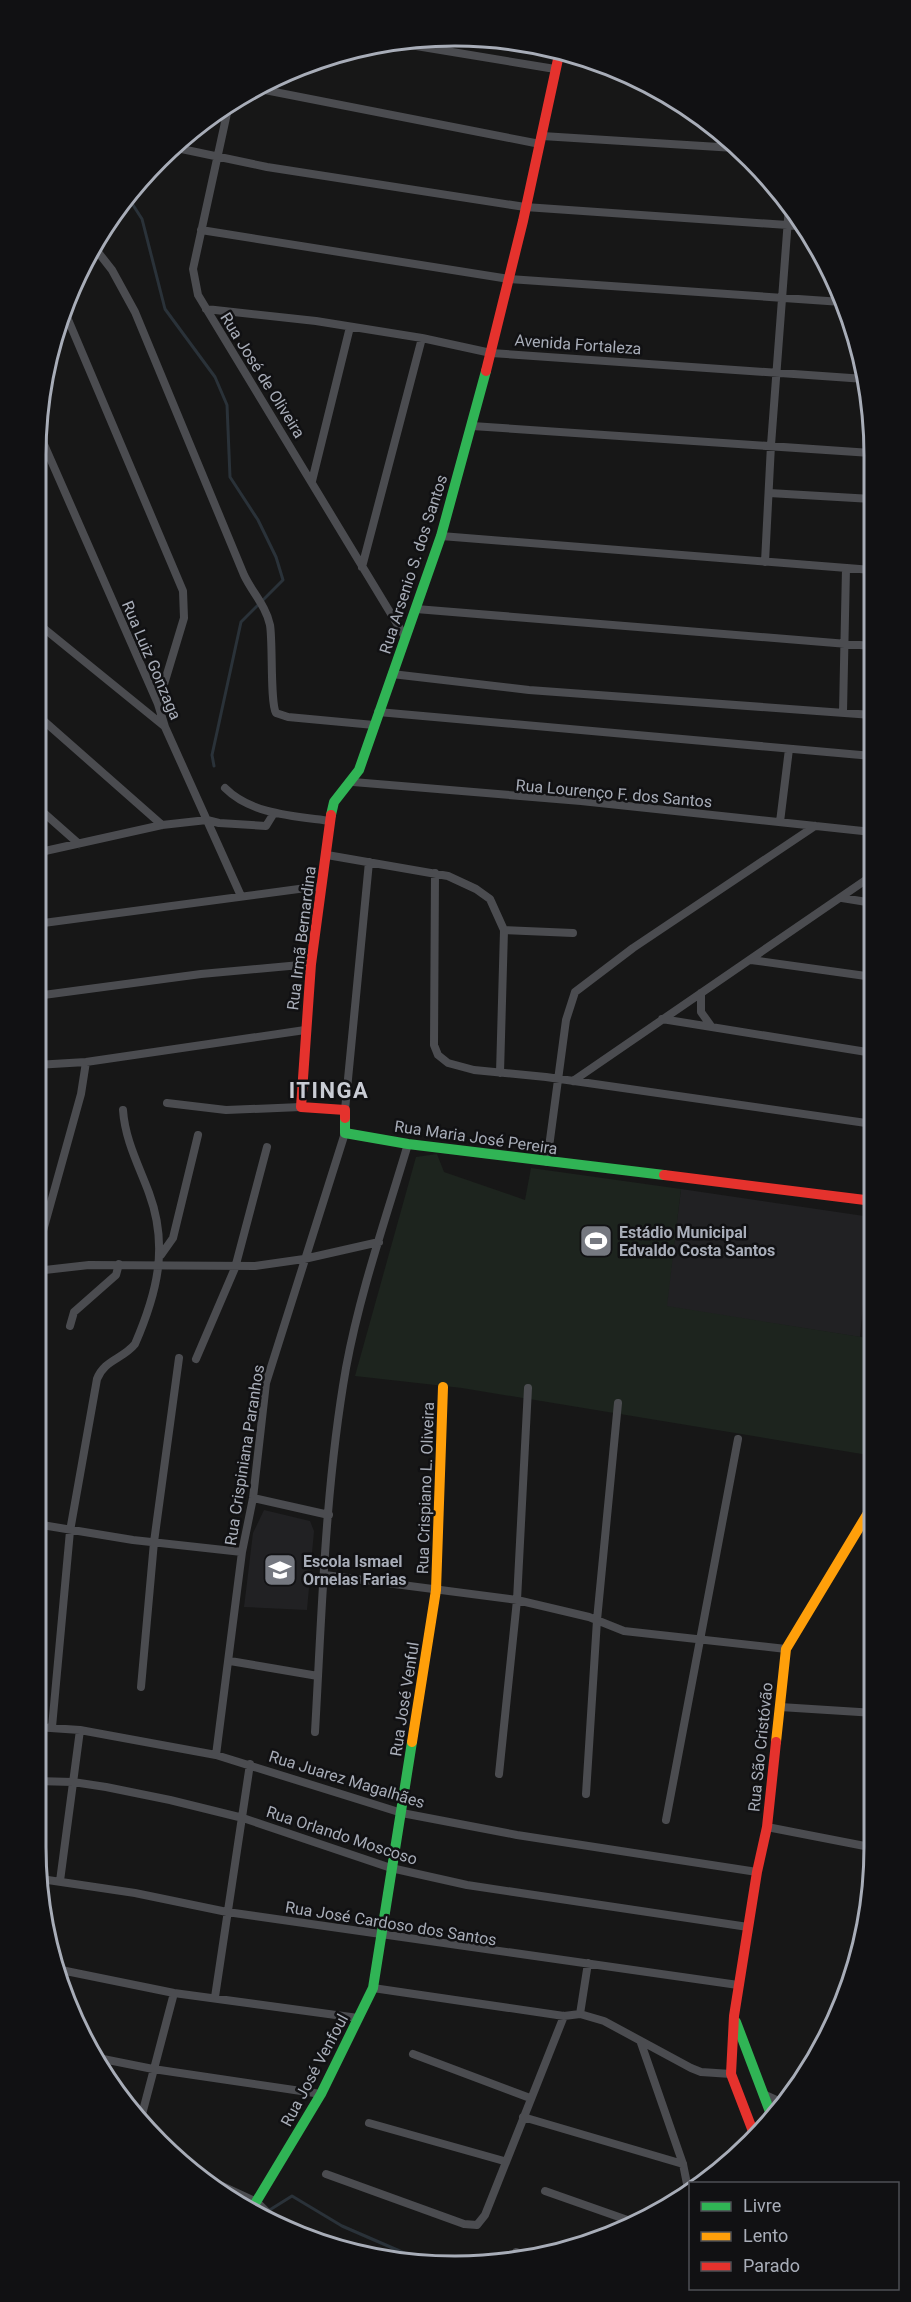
<svg xmlns="http://www.w3.org/2000/svg" width="911" height="2302" font-family="Roboto,sans-serif">
	<rect width="100%" height="100%" fill="#171717"/>
	<!-- built -->
	<path fill="#212123" d="M 681,1189 L 871,1217 L 860,1337 L 666,1307 Z
		M 264,1510 L 310,1521 L 314,1531 L 307,1610 L 244,1607 L 253,1533 Z"/>
	<!-- green -->
	<path fill="#1d241e" d="M 437,1154 L 444,1172 L 525,1200 L 531,1168 L 681,1189 L 667,1306 L 874,1339 L 874,1456 L 462,1388 L 355,1376 L 416,1157 Z"/>
	<g fill="none" stroke-linecap="round" stroke-linejoin="round">
		<!-- stream -->
		<path stroke="#2a3239" stroke-width="3" d="M 122,201 L 133,205 L 142,219 L 165,309 L 215,377 L 227,405 L 230,477 L 258,520 L 276,557 L 283,580 L 241,622 L 212,755 L 214,766
			M 260,2216 L 292,2196 L 342,2226 L 425,2262"/>
		<!-- street -->
		<path stroke="#4b4c50" stroke-width="8" d="M 392,42 L 555,69
			M 254,88 L 540,144
			M 229,104 L 193,269 L 198,295 L 405,637
			M 542,136 L 735,148
			M 172,147 L 267,167 L 525,207 L 802,226
			M 201,230 L 509,279 L 842,302
			M 94,247 L 112,270 L 135,312 L 244,575 C 252,592 266,606 270,625 C 273,643 270,703 276,713 L 288,717 L 374,725
			M 206,309 L 316,321 L 422,338 L 491,353 L 865,379
			M 64,310 L 183,591 L 184,618 L 158,704
			M 472,426 L 871,453
			M 39,433 L 158,704 L 165,727 L 241,896
			M 312,481 L 350,327
			M 769,493 L 872,499
			M 441,536 L 872,570
			M 765,562 L 771,445 L 789,206
			M 362,567 L 422,338
			M 416,609 L 872,646
			M 36,622 L 164,726
			M 392,674 L 529,690 L 872,715
			M 378,712 L 872,756
			M 843,712 L 846,568
			M 36,714 L 162,825
			M 353,782 L 581,801 L 872,832
			M 225,788 C 252,815 295,816 331,821
			M 36,806 L 79,844
			M 780,822 L 789,749
			M 36,853 L 162,825 L 207,820 L 219,823 L 266,826 L 274,813
			M 327,855 L 448,876 L 476,889 L 490,899 L 504,930 L 500,1073
			M 435,873 L 434,1045 L 438,1055 L 448,1063 L 474,1070 L 546,1077 L 873,1124
			M 842,898 L 873,903
			M 36,924 L 321,886
			M 504,930 L 573,933
			M 751,960 L 873,977
			M 701,993 L 701,1012 L 711,1026
			M 36,996 L 201,974 L 311,964
			M 662,1019 L 873,1053
			M 36,1065 L 86,1062 L 305,1030
			M 573,1081 L 873,875
			M 167,1103 L 226,1110 L 301,1107
			M 345,1110 L 369,862
			M 547,1162 L 566,1020 L 575,992 L 633,948 L 815,826
			M 161,1255 L 173,1238 L 198,1135
			M 36,1256 L 81,1094 L 86,1062
			M 36,1271 L 89,1265 L 255,1266 L 304,1259 L 379,1242
			M 70,1326 L 74,1312 L 116,1275 L 119,1264
			M 196,1359 L 235,1268 L 267,1147
			M 253,1498 L 329,1515
			M 36,1524 L 133,1540 L 242,1552
			M 325,1575 L 517,1600 L 589,1617 L 624,1631 L 786,1649
			M 230,1661 L 318,1676
			M 141,1687 L 154,1542 L 179,1358
			M 780,1707 L 875,1713
			M 36,1727 L 80,1730 L 216,1755 L 402,1813 L 517,1835 L 757,1872
			M 52,1727 L 70,1531 L 97,1379 C 104,1360 123,1359 135,1344 C 157,1293 169,1247 149,1193 C 139,1166 125,1140 123,1110
			M 315,1732 C 322,1611 325,1487 346,1368 C 360,1292 386,1218 408,1144
			M 216,1755 L 242,1552 L 253,1498 L 266,1383 L 345,1133
			M 499,1774 L 517,1600 L 528,1388
			M 36,1781 L 73,1782 L 106,1787 L 170,1800 L 243,1818 L 391,1868 L 467,1885 L 748,1927
			M 586,1794 L 597,1620 L 618,1403
			M 666,1820 L 738,1439
			M 767,1827 L 875,1848
			M 41,1879 L 135,1893 L 227,1912 L 738,1985
			M 60,1881 L 80,1730
			M 56,1969 L 174,1993 L 358,2018
			M 373,1988 L 564,2016 L 580,2014 L 604,2021 L 691,2068 L 701,2072 L 731,2074
			M 215,1997 L 250,1764
			M 580,2014 L 588,1963
			M 641,2043 L 683,2164 L 689,2194
			M 413,2054 L 530,2098
			M 93,2057 L 153,2069 L 321,2094
			M 763,2094 L 785,2104
			M 523,2117 L 683,2164
			M 140,2122 L 174,1993
			M 369,2123 L 504,2161
			M 326,2174 L 464,2224 L 477,2225 L 485,2215 L 564,2016
			M 211,2181 L 257,2202 L 281,2226
			M 545,2191 L 636,2223
			M 516,2252 L 533,2258"/>
		<!-- fast -->
		<path stroke="#30b455" stroke-width="10" d="M 331,815 L 334,802 L 359,770 L 441,536 L 486,371
			M 345,1118 L 345,1133 L 408,1144 L 664,1175
			M 736,2022 L 772,2117
			M 250,2212 L 321,2094 L 373,1988 L 412,1742"/>
		<!-- slow -->
		<path stroke="#ff9f0a" stroke-width="10" d="M 412,1742 L 436,1590 L 443,1387
			M 776,1742 L 786,1649 L 874,1503"/>
		<!-- jam -->
		<path stroke="#e5322d" stroke-width="10" d="M 486,371 L 523,221 L 560,50
			M 331,815 L 311,964 L 301,1107 L 345,1110 L 345,1118
			M 664,1175 L 873,1201
			M 754,2134 L 731,2074 L 734,2016 L 757,1872 L 767,1827 L 776,1742"/>
	</g>
	<!-- icons -->
	<defs>
		<symbol id="stadium-square" viewBox="-11 -11 22 22"><rect x="-9" y="-9" width="18" height="18" rx="4" fill="#757880" stroke="#111113"/><path d="M0-5a6.5 5 0 1 0 0 10a6.5 5 0 1 0 0-10ZM-3.5-1.8h7v3.6h-7Z" fill="#fff"/></symbol>
		<symbol id="school-square" viewBox="-11 -11 22 22"><rect x="-9" y="-9" width="18" height="18" rx="4" fill="#757880" stroke="#111113"/><path d="M0-5L7-2L0 1L-7-2ZM-4 1L0 2.5L4 1V4Q0 6-4 4Z" fill="#fff"/></symbol>
	</defs>
	<g fill-rule="evenodd">
		<use href="#stadium-square" x="577" y="1222" width="38" height="38"/>
		<use href="#school-square" x="261" y="1551" width="38" height="38"/>
	</g>
	<g text-anchor="middle" stroke-width="5" stroke-linejoin="round" paint-order="stroke">
		<!-- street labels -->
		<g font-size="16" fill="#a8adb8" stroke="#111113">
			<text transform="translate(578 344) rotate(4)" y="6">Avenida Fortaleza</text>
			<text transform="translate(263 375) rotate(58)" y="6">Rua José de Oliveira</text>
			<text transform="translate(413 564) rotate(-72)" y="6">Rua Arsenio S. dos Santos</text>
			<text transform="translate(152 660) rotate(67)" y="6">Rua Luiz Gonzaga</text>
			<text transform="translate(614 793) rotate(5)" y="6">Rua Lourenço F. dos Santos</text>
			<text transform="translate(301 938) rotate(-83)" y="6">Rua Irmã Bernardina</text>
			<text transform="translate(476 1137) rotate(8)" y="6">Rua Maria José Pereira</text>
			<text transform="translate(244 1455) rotate(-81)" y="6">Rua Crispiniana Paranhos</text>
			<text transform="translate(425 1488) rotate(-88)" y="6">Rua Crispiano L. Oliveira</text>
			<text transform="translate(404 1699) rotate(-81)" y="6">Rua José Venful</text>
			<text transform="translate(760 1747) rotate(-84)" y="6">Rua São Cristóvão</text>
			<text transform="translate(347 1779) rotate(17)" y="6">Rua Juarez Magalhães</text>
			<text transform="translate(342 1835) rotate(18)" y="6">Rua Orlando Moscoso</text>
			<text transform="translate(391 1923) rotate(9)" y="6">Rua José Cardoso dos Santos</text>
			<text transform="translate(314 2070) rotate(-62)" y="6">Rua José Venfoul</text>
		</g>
		<!-- poi labels -->
		<g font-size="16" font-weight="bold" fill="#a8adb8" stroke="#111113" text-anchor="start">
			<text x="619" y="1238">Estádio Municipal<tspan x="619" dy="18">Edvaldo Costa Santos</tspan></text>
			<text x="303" y="1567">Escola Ismael<tspan x="303" dy="18">Ornelas Farias</tspan></text>
		</g>
		<!-- district labels -->
		<g font-size="22" font-weight="bold" letter-spacing="1.5" fill="#c9ccd4" stroke="#111113">
			<text x="329" y="1098">ITINGA</text>
		</g>
	</g>
	<!-- crop -->
	<path d="M0 0H911V2302H0ZM455 46H455A409 409 0 0 1 864 455V1847A409 409 0 0 1 455 2256H455A409 409 0 0 1 46 1847V455A409 409 0 0 1 455 46Z" fill="#111113" fill-rule="evenodd"/>
	<path fill="none" stroke="#a8adb8" stroke-width="3" d="M455 46H455A409 409 0 0 1 864 455V1847A409 409 0 0 1 455 2256H455A409 409 0 0 1 46 1847V455A409 409 0 0 1 455 46Z"/>
	<!-- legend -->
	<rect x="689" y="2182" width="210" height="108" fill="#111113" stroke="#4d4f55" stroke-width="1.5"/>
	<rect x="701" y="2202" width="30" height="9" fill="#30b455" stroke="#4d4f55" stroke-width="1.5"/>
	<text x="743" y="2212" font-size="18" fill="#a8adb8">Livre</text>
	<rect x="701" y="2232" width="30" height="9" fill="#ff9f0a" stroke="#4d4f55" stroke-width="1.5"/>
	<text x="743" y="2242" font-size="18" fill="#a8adb8">Lento</text>
	<rect x="701" y="2262" width="30" height="9" fill="#e5322d" stroke="#4d4f55" stroke-width="1.5"/>
	<text x="743" y="2272" font-size="18" fill="#a8adb8">Parado</text>
</svg>
